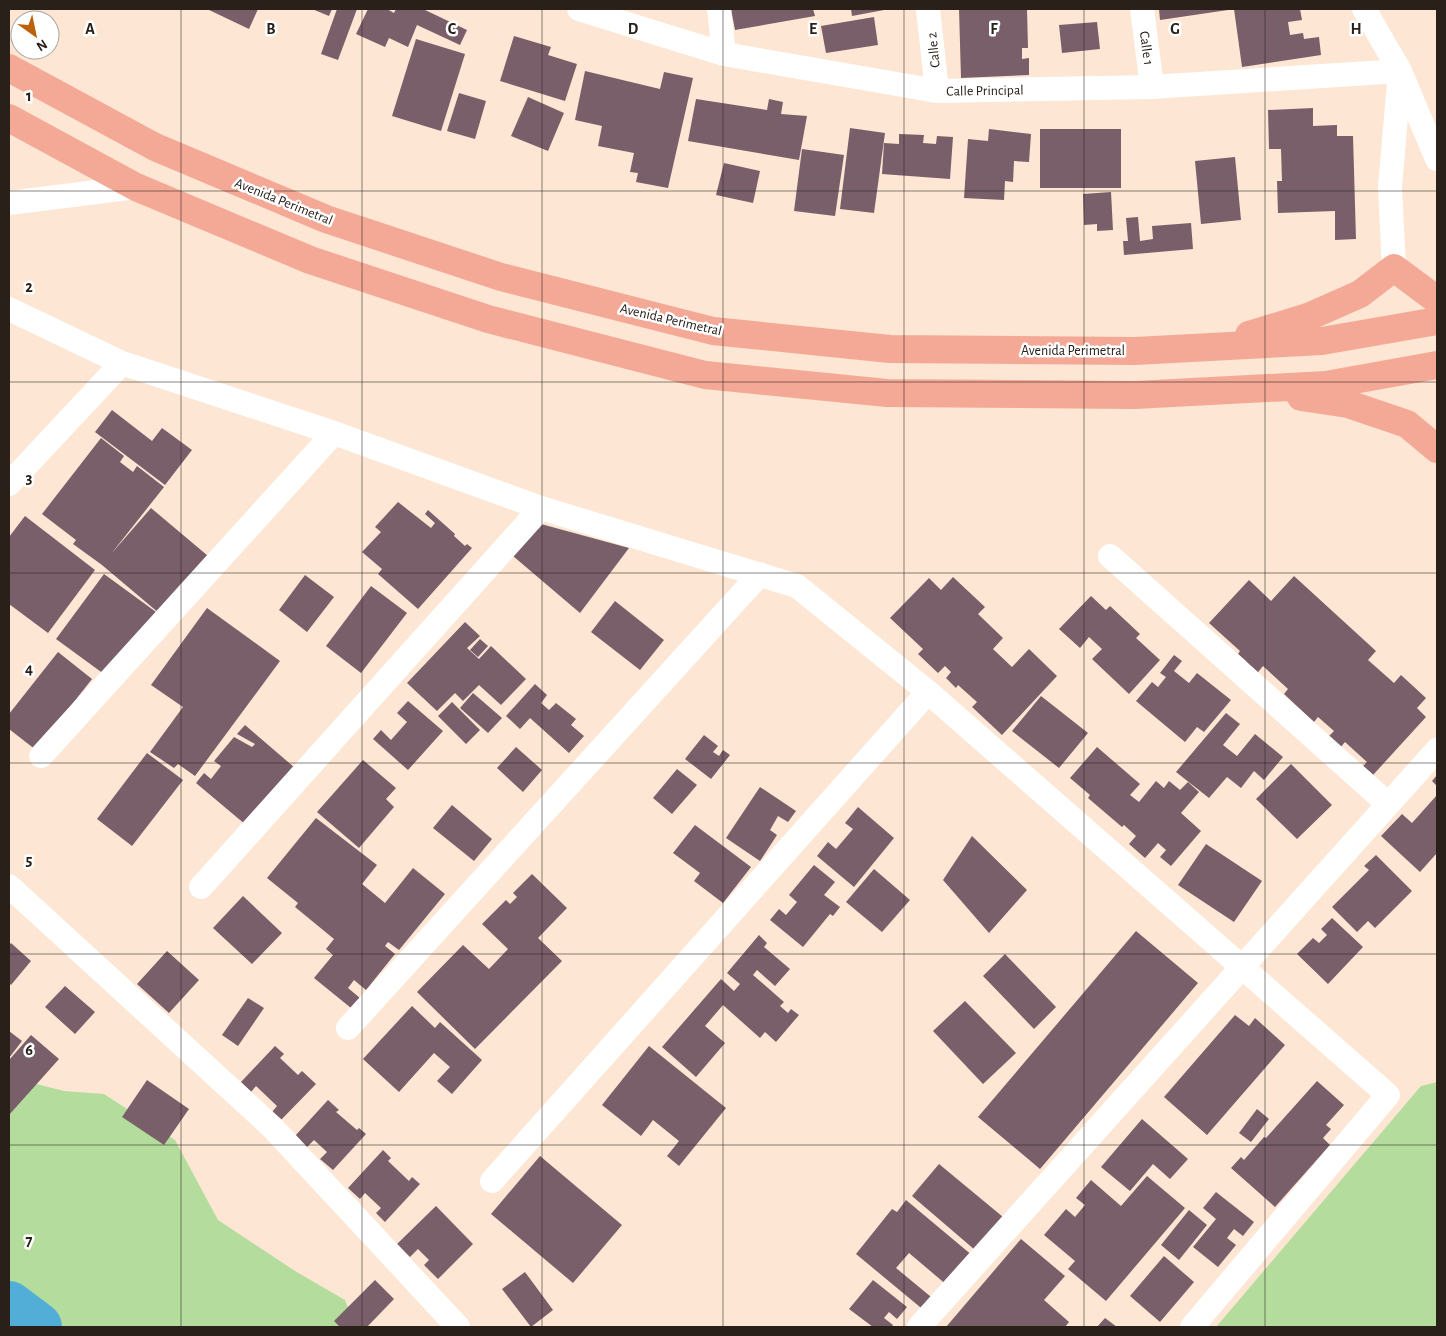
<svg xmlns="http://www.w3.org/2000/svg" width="1446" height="1336" font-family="'Alegreya Sans',sans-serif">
	<rect width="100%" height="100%" fill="#fde6d3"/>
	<!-- green -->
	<path fill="#b4dd9d" d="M 9,1077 L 64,1091 L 104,1094 L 175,1140 L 218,1220 L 295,1271 L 345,1300 L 356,1327 L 9,1327 Z
		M 1437,1082 L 1437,1327 L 1216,1327 L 1421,1086 Z"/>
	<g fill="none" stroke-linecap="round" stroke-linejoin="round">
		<!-- river -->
		<path stroke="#52aed6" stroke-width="50" d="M 9,1306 L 37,1327"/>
	</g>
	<!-- building -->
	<path fill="#785f6a" d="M 207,9 L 258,9 L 249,29 Z
		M 312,9 L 332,9 L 329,16 Z
		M 337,9 L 357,9 L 338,60 L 321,54 Z
		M 368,9 L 387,9 L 394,13 L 396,9 L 423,9 L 467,30 L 460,45 L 417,25 L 408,47 L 389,38 L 385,47 L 356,34 Z
		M 731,9 L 813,9 L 815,16 L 735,30 Z
		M 851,9 L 884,9 L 884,10 L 852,16 Z
		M 959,9 L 1027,9 L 1028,48 L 1022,48 L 1022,59 L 1029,58 L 1029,75 L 961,78 Z
		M 1159,9 L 1228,9 L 1228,10 L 1160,20 Z
		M 1234,9 L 1300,9 L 1302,20 L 1288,22 L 1290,35 L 1303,33 L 1304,39 L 1319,37 L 1321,55 L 1242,67 Z
		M 874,17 L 878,45 L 826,53 L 821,26 Z
		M 1097,22 L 1100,49 L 1062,53 L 1059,25 Z
		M 514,36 L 551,47 L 548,55 L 577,64 L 565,101 L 500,81 Z
		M 416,39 L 465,54 L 441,131 L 392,116 Z
		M 585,71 L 660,89 L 664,72 L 693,78 L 668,188 L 636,182 L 638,173 L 630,172 L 634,153 L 598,146 L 602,126 L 575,120 Z
		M 459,93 L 486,101 L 475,139 L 447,131 Z
		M 528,97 L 564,113 L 548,151 L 511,136 Z
		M 696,99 L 767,110 L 769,99 L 783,102 L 781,114 L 807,116 L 799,160 L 688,141 Z
		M 1313,108 L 1313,126 L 1337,125 L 1337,136 L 1353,136 L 1356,239 L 1335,240 L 1335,211 L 1278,213 L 1277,181 L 1282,181 L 1281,149 L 1269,149 L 1268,110 Z
		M 850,128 L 885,133 L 874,213 L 840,209 Z
		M 989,129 L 1031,134 L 1029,162 L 1014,161 L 1013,182 L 1005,181 L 1004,200 L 964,198 L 968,139 L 988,141 Z
		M 1040,129 L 1121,129 L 1121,188 L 1040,188 Z
		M 899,134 L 924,135 L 923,143 L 936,144 L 937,136 L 953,137 L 950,179 L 882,174 L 884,143 L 899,144 Z
		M 802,149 L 844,155 L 835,216 L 794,211 Z
		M 1235,157 L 1241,220 L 1201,224 L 1195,161 Z
		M 724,163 L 760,171 L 753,203 L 716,195 Z
		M 1111,192 L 1113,230 L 1097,231 L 1097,224 L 1084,225 L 1083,194 Z
		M 1138,217 L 1140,241 L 1153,239 L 1152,226 L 1191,223 L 1193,249 L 1124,255 L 1123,241 L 1128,241 L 1126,218 Z
		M 112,410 L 152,441 L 162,428 L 192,450 L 165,485 L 95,432 Z
		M 101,438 L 124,456 L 120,462 L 133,472 L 137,466 L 164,487 L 111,554 L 151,508 L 214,561 L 166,619 L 102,565 L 73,544 L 76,540 L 42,514 Z
		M 398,502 L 431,528 L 435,523 L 425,514 L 428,510 L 455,534 L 454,536 L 465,546 L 467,544 L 472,548 L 418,609 L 378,574 L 382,569 L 362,552 L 381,532 L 375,527 Z
		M 25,516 L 95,570 L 48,633 L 9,604 L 9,537 Z
		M 541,524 L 629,548 L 580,613 L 513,556 Z
		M 104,574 L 156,612 L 108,677 L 56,639 Z
		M 305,575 L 334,597 L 307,632 L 279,610 Z
		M 1294,576 L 1376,651 L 1368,660 L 1394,683 L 1401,675 L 1426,698 L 1417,708 L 1426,717 L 1373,775 L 1363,766 L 1367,762 L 1345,742 L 1340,748 L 1328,737 L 1334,731 L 1318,717 L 1314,722 L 1284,694 L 1288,689 L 1263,666 L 1255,676 L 1246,661 L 1238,654 L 1240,651 L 1209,623 L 1249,580 L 1271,601 Z
		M 953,577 L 985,607 L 978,614 L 1003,638 L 993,649 L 1012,667 L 1029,649 L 1057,676 L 1002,735 L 972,707 L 977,702 L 958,685 L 956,688 L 946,678 L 951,672 L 945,666 L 938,673 L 918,654 L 923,649 L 890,618 L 929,578 L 941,590 Z
		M 371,586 L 407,613 L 361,673 L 326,646 Z
		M 1091,596 L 1106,610 L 1110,606 L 1140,634 L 1136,638 L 1160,660 L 1129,694 L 1092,659 L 1102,649 L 1089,637 L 1080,648 L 1059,629 Z
		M 615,601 L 664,640 L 640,670 L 591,632 Z
		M 207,608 L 280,661 L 195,776 L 178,764 L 174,768 L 150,752 L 183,707 L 151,685 Z
		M 465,622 L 480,636 L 467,648 L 479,659 L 491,646 L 526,679 L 501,705 L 479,685 L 463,701 L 455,693 L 437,711 L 407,683 Z
		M 480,639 L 488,646 L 478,657 L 470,650 Z
		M 58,652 L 92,679 L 36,750 L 9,729 L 9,714 Z
		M 1174,655 L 1182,661 L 1174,671 L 1189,683 L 1197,673 L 1231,700 L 1204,732 L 1197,727 L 1185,742 L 1136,701 L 1152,682 L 1158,687 L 1166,677 L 1160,673 Z
		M 535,684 L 547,695 L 541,703 L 549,710 L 556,703 L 576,719 L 571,725 L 584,736 L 569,753 L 530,718 L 520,729 L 506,716 Z
		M 473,693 L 502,718 L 488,733 L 460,708 Z
		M 1041,696 L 1088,733 L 1059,768 L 1012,731 Z
		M 408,701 L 443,731 L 408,770 L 373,739 L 381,730 L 391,740 L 407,722 L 397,713 Z
		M 452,702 L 480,730 L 466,744 L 438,716 Z
		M 1226,713 L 1240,724 L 1223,745 L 1237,756 L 1255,734 L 1283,757 L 1264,780 L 1254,771 L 1241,788 L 1227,777 L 1209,798 L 1176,772 Z
		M 245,725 L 295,768 L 246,825 L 196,783 L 204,773 L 211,779 L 221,766 L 214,761 L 234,737 L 252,747 L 255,744 L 237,734 Z
		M 704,735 L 718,746 L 713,752 L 719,756 L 723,750 L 730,755 L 711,779 L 685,759 Z
		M 516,747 L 542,770 L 523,792 L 497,768 Z
		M 1097,747 L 1140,784 L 1130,795 L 1139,802 L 1156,781 L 1164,788 L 1169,781 L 1180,790 L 1188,782 L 1199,792 L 1181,813 L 1201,831 L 1171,866 L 1160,857 L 1166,850 L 1158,843 L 1145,858 L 1129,844 L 1136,836 L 1124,825 L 1122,827 L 1088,798 L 1090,795 L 1070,778 Z
		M 147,753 L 183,780 L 132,846 L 97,819 Z
		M 363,760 L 396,788 L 386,799 L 394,807 L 359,848 L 317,812 Z
		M 1291,764 L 1332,805 L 1297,839 L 1256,799 Z
		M 677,769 L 697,785 L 672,814 L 653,798 Z
		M 1437,775 L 1437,786 L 1432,781 Z
		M 760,787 L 796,811 L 788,822 L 778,816 L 770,830 L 777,835 L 760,861 L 726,838 Z
		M 1437,795 L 1437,853 L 1420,872 L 1381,836 L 1402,814 L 1412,823 Z
		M 452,805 L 492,839 L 474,861 L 433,828 Z
		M 858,807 L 894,838 L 854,887 L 817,856 L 828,842 L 836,849 L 853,829 L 845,823 Z
		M 316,818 L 377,865 L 362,884 L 385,903 L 413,868 L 445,894 L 399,950 L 388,942 L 385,946 L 395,954 L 366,990 L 354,980 L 348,988 L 360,998 L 351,1008 L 314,978 L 333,955 L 326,949 L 334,939 L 295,907 L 298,903 L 267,878 Z
		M 695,825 L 751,867 L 723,903 L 694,881 L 700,873 L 673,853 Z
		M 972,836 L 1027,890 L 989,933 L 943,880 Z
		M 1206,844 L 1262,881 L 1234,922 L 1178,885 Z
		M 1376,855 L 1412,891 L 1375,928 L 1368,921 L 1357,932 L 1332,907 L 1369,870 L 1364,866 Z
		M 814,865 L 835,882 L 824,895 L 840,907 L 833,916 L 830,914 L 803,947 L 770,920 L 779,909 L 786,915 L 797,902 L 789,895 Z
		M 874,869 L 910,900 L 882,932 L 846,902 Z
		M 532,874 L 567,908 L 538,938 L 562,961 L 475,1049 L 417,992 L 463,945 L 489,969 L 508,949 L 482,924 L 506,900 L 510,904 L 517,897 L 513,893 Z
		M 243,896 L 282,933 L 252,964 L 213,928 Z
		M 1332,918 L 1363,947 L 1328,984 L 1297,954 L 1313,938 L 1319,943 L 1327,935 L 1321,929 Z
		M 1136,931 L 1198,983 L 1040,1169 L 978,1117 Z
		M 759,935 L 767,943 L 764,947 L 790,969 L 775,986 L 757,970 L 753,975 L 784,1002 L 780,1006 L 788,1013 L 791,1009 L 799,1015 L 776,1042 L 765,1032 L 760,1038 L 723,1005 L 705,1026 L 725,1043 L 696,1077 L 662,1047 L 721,979 L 734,991 L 740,984 L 727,973 Z
		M 11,943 L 31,961 L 11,985 L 9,983 L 9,946 Z
		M 167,951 L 199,980 L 169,1013 L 137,984 Z
		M 1005,954 L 1056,1007 L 1034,1029 L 983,976 Z
		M 65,986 L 95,1012 L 75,1034 L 45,1007 Z
		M 248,998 L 264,1008 L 238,1046 L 222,1035 Z
		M 965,1001 L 1016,1053 L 983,1084 L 933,1031 Z
		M 412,1006 L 435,1028 L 440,1022 L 482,1060 L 452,1094 L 437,1081 L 450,1067 L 434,1053 L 399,1092 L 363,1059 Z
		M 1235,1015 L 1249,1026 L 1255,1018 L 1285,1045 L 1207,1135 L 1164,1097 Z
		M 9,1031 L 22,1041 L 9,1058 Z
		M 31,1035 L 59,1059 L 9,1115 L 9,1060 Z
		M 275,1046 L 284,1054 L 280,1058 L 298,1075 L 302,1071 L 316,1084 L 281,1120 L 272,1112 L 277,1106 L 256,1086 L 251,1092 L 241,1082 Z
		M 649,1046 L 726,1108 L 679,1166 L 667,1156 L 679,1141 L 653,1120 L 641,1136 L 602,1105 Z
		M 147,1080 L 189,1109 L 164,1145 L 122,1117 Z
		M 1317,1081 L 1344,1105 L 1326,1125 L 1331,1129 L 1323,1138 L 1330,1145 L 1275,1207 L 1231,1168 L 1241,1157 L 1244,1160 L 1264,1137 L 1266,1138 Z
		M 328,1100 L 339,1110 L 336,1112 L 357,1130 L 359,1128 L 366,1134 L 333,1170 L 320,1159 L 327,1152 L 314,1140 L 307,1147 L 295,1136 Z
		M 1257,1109 L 1269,1119 L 1251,1142 L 1239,1133 Z
		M 1142,1119 L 1188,1159 L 1170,1179 L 1153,1164 L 1130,1191 L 1101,1167 Z
		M 383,1150 L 391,1158 L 388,1161 L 409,1181 L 412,1177 L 420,1184 L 385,1222 L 376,1213 L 381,1208 L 365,1193 L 360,1199 L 348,1188 Z
		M 540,1156 L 622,1225 L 573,1283 L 491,1214 Z
		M 939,1164 L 1003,1217 L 975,1250 L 912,1196 Z
		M 1147,1176 L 1185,1208 L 1106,1301 L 1068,1269 L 1075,1261 L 1044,1235 L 1066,1209 L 1075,1217 L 1085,1205 L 1076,1198 L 1091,1180 L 1121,1206 Z
		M 1216,1192 L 1254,1222 L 1243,1236 L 1234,1229 L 1227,1238 L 1236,1245 L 1218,1267 L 1193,1247 L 1216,1219 L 1203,1208 Z
		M 906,1200 L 973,1256 L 948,1286 L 909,1253 L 896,1268 L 936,1301 L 926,1312 L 856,1254 L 892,1209 L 897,1212 Z
		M 436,1206 L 473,1244 L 438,1279 L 424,1265 L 429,1260 L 418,1249 L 410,1257 L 397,1244 Z
		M 1189,1210 L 1207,1225 L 1179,1260 L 1161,1245 Z
		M 1021,1239 L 1065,1276 L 1044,1300 L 1069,1322 L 1065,1327 L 946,1327 Z
		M 1164,1256 L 1194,1282 L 1160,1322 L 1130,1296 Z
		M 525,1272 L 553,1310 L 531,1327 L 502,1289 Z
		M 375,1280 L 394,1299 L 367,1327 L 340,1327 L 334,1321 Z
		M 873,1280 L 907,1307 L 897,1319 L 889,1312 L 884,1318 L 893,1325 L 892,1327 L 873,1327 L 849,1309 Z
		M 1105,1318 L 1117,1327 L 1097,1327 Z"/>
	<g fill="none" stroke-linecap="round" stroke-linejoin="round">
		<!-- street -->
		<path stroke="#fff" stroke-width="24" d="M 579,9 L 724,54 L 937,91 L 1152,87 L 1400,71 L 1390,187 L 1394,268
			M 719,9 L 724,54
			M 928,9 L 937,91
			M 1142,9 L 1152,87
			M 1364,9 L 1400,71 L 1437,159
			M 9,203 L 136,187
			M 9,309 L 122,363 L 334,433 L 541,508 L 797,586 L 928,692 L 1388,1095 L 1192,1327
			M 9,484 L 122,363
			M 1110,556 L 1388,804
			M 41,756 L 334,433
			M 9,886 L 272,1127 L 458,1327
			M 201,887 L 541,508
			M 348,1028 L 760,574
			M 492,1181 L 928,692
			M 919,1327 L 1437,750"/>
		<!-- primary -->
		<path stroke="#f4a997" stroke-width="28" d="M 9,68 L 155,147 L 326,219 L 501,277 L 713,331 L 890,349 L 1135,351 L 1322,341 L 1437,321
			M 9,118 L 136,187 L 310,260 L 488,319 L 705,375 L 887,393 L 1135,395 L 1326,385 L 1437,365
			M 1249,335 L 1308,317 L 1360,294 L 1394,268 L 1437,300
			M 1301,397 L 1348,404 L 1407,424 L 1437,449"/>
	</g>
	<!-- grid -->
	<path fill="none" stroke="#282019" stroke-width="1" stroke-opacity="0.55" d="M 181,9 L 181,1327M 362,9 L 362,1327M 542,9 L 542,1327M 723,9 L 723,1327M 904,9 L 904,1327M 1084,9 L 1084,1327M 1265,9 L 1265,1327M 9,191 L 1437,191M 9,382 L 1437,382M 9,573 L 1437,573M 9,763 L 1437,763M 9,954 L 1437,954M 9,1145 L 1437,1145"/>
	<g text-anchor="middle" stroke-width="5" stroke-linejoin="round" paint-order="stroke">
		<!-- street labels -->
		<g font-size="14" fill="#282019" stroke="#fff">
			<text transform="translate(1147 48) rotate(82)" y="5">Calle 1</text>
			<text transform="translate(933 50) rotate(-96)" y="5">Calle 2</text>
			<text transform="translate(985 90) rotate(-1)" y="5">Calle Principal</text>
			<text transform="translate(284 201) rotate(22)" y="5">Avenida Perimetral</text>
			<text transform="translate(671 319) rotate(13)" y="5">Avenida Perimetral</text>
			<text x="1073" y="355">Avenida Perimetral</text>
		</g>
	</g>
	<g font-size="16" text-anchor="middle" font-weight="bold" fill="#282019" stroke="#fff" stroke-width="5" stroke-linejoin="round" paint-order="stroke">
		<text x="90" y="34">A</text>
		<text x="271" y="34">B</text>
		<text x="452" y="34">C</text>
		<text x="633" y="34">D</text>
		<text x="813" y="34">E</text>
		<text x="994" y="34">F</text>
		<text x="1175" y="34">G</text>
		<text x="1356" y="34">H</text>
		<text x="29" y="101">1</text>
		<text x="29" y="292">2</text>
		<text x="29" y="483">3</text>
		<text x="29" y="674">4</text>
		<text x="29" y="865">5</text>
		<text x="29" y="1055">6</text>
		<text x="29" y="1246">7</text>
	</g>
	<!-- border -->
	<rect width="1446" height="1336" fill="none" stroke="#282019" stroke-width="20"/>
	<!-- north arrow -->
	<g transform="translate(35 35) rotate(147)"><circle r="24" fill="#ffffff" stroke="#a9a6a3"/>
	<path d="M0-4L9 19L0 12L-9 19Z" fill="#bc6109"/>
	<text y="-8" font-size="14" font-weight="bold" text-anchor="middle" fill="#282019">N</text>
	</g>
</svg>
